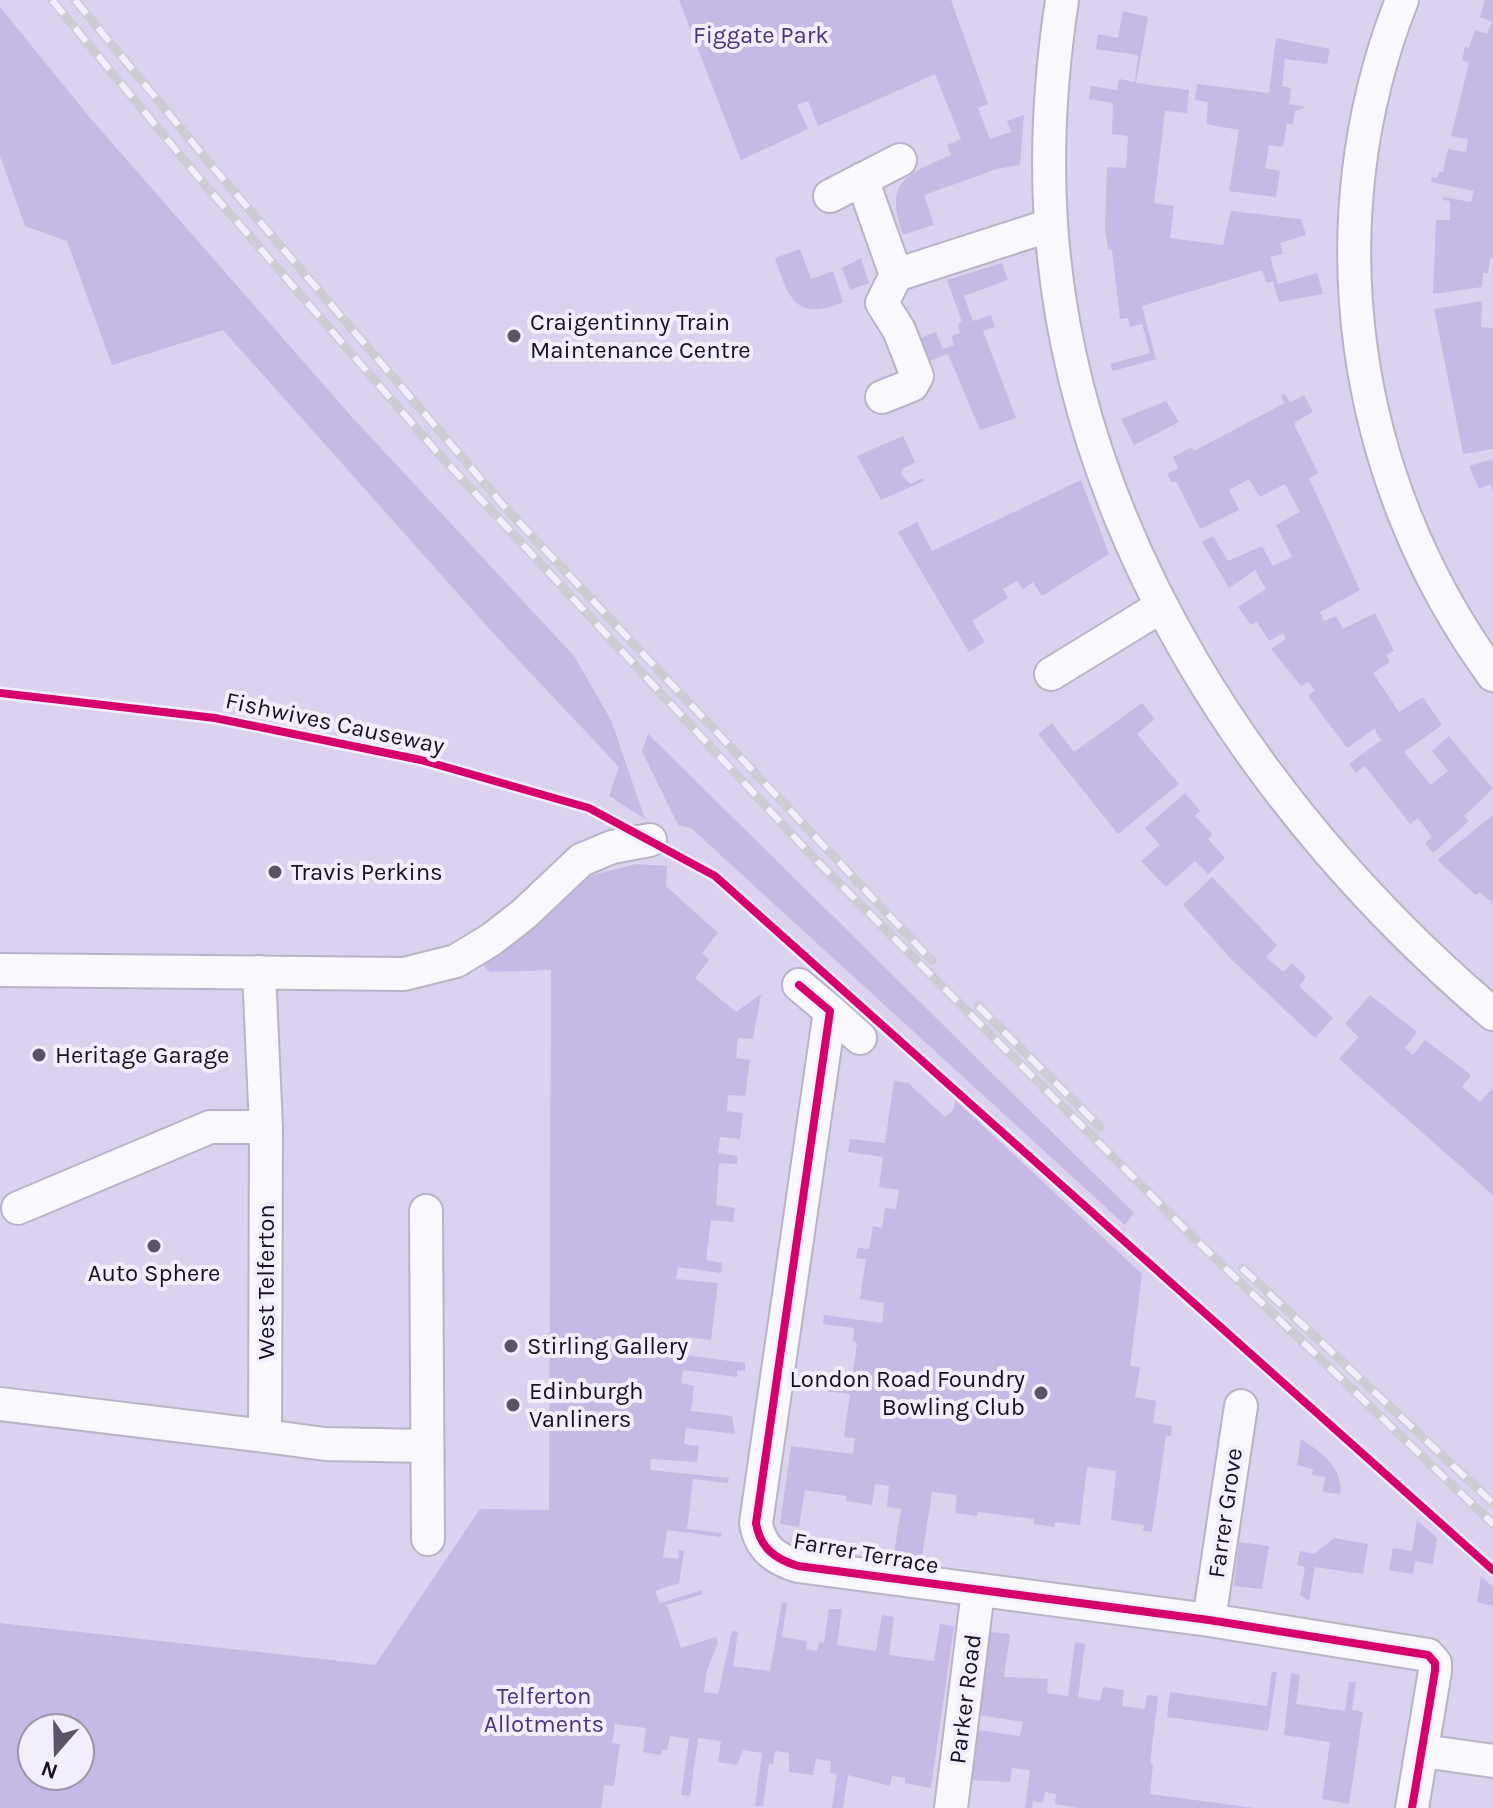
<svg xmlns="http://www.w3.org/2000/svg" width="1493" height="1808" font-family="Karla,sans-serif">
	<rect width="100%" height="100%" fill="#dad2ee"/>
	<!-- green -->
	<path fill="#c7b9e5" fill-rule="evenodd" d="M 679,0 L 951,0 L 988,104 L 978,108 L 990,139 L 1011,132 L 1007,121 L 1024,115 L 1020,165 L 997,169 L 924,195 L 934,225 L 903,235 C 884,181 905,175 951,155 L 947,145 L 961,139 L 935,74 L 818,126 L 808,101 L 797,105 L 808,129 L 741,160 Z
		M 1485,0 L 1493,0 L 1493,258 L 1490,258 L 1488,273 L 1483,273 L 1482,287 L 1433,294 L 1436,220 L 1450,220 L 1450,201 L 1443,200 L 1444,197 L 1471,202 L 1474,191 L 1431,182 L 1432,177 L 1437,178 L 1439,172 L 1443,172 L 1448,149 L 1466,152 L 1468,139 L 1451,136 L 1469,63 L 1462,60 L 1465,47 L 1469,48 L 1475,30 L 1487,34 L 1492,22 L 1480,17 Z
		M 0,7 L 91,119 L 351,416 L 574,656 L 611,720 L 645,819 L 609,796 L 619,767 L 494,634 L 223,330 L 112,365 L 67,241 L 25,226 L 0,156 Z
		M 1123,11 L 1148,17 L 1136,83 L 1189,90 L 1187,113 L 1165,111 L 1154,203 L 1174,206 L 1170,238 L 1223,245 L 1231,211 L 1301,219 L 1306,235 L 1280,243 L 1283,254 L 1270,257 L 1278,284 L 1317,273 L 1323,294 L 1279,302 L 1273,281 L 1267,283 L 1262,270 L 1142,306 L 1156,359 L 1113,371 L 1110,364 L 1150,353 L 1142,324 L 1130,327 L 1128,318 L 1120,319 L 1112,250 L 1108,250 L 1105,228 L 1107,167 L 1126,168 L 1128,136 L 1112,134 L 1113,103 L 1089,99 L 1091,86 L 1117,90 L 1119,79 L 1135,82 L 1138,55 L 1096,49 L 1098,34 L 1118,38 Z
		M 1276,38 L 1330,49 L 1327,64 L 1285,59 L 1282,86 L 1291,88 L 1289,104 L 1306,107 L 1295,111 L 1293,124 L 1287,124 L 1283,147 L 1269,145 L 1265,168 L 1280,171 L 1276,197 L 1229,191 L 1239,130 L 1206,124 L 1208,102 L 1195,100 L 1197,84 L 1269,93 Z
		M 800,249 L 811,279 L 833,271 L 843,302 C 797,322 789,300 775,258 Z
		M 861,258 L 869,283 L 850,290 L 842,268 Z
		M 1002,263 L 1008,280 L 964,296 L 973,321 L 991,315 L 995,327 L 983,331 L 1016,418 L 980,430 L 948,354 L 927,362 L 912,341 L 936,332 L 943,349 L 954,345 L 952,336 L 960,333 L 958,324 L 962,322 L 947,280 Z
		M 1482,301 L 1481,327 L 1493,328 L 1493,449 L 1463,454 L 1434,309 Z
		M 1285,394 L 1290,402 L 1304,395 L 1313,412 L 1295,422 L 1295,426 L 1318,473 L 1309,478 L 1360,590 L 1320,612 L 1324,621 L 1336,616 L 1343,629 L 1375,613 L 1394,651 L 1386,655 L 1390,662 L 1373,673 L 1399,712 L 1423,697 L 1442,725 L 1404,752 L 1431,785 L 1448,771 L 1432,751 L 1449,736 L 1493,789 L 1464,816 L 1469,821 L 1433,853 L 1425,843 L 1432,837 L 1418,818 L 1410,824 L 1365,766 L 1356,773 L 1349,764 L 1381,740 L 1374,729 L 1347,748 L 1308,696 L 1315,690 L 1308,682 L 1301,686 L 1271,649 L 1286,639 L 1283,633 L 1269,641 L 1257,622 L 1251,625 L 1238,607 L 1266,589 L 1255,570 L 1229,588 L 1202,542 L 1213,536 L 1228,561 L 1262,546 L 1273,566 L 1292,557 L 1276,525 L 1300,512 L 1285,484 L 1260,497 L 1249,479 L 1229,490 L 1239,510 L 1200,529 L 1176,481 L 1172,483 L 1167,474 L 1178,468 L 1173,457 L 1192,447 L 1194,451 L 1281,405 L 1284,403 L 1281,396 Z
		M 1166,401 L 1179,422 L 1134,445 L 1121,419 Z
		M 903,436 L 915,462 L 902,469 L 901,474 L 910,484 L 923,478 L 924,481 L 881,500 L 857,456 Z
		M 1493,459 L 1493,492 L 1490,484 L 1479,489 L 1469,466 Z
		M 1081,480 L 1109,554 L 1042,596 L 1033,582 L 1023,589 L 1017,581 L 1003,589 L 1008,598 L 972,621 L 985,642 L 969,652 L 898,532 L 917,522 L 932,551 Z
		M 1142,703 L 1155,719 L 1137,734 L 1179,784 L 1118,834 L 1038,734 L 1052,723 L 1074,752 Z
		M 648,734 L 1134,1213 L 1125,1225 L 691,828 L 678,825 L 642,751 Z
		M 1185,793 L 1200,811 L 1195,816 L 1212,834 L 1208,839 L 1225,858 L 1208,874 L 1195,861 L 1166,887 L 1141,861 L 1160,845 L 1145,828 Z
		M 1493,815 L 1493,904 L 1480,892 L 1476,895 L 1437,860 Z
		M 636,864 L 667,866 L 666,886 L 718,933 L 702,953 L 709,960 L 695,978 L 736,1012 L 761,994 L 753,1039 L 738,1038 L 736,1058 L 750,1060 L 745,1096 L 728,1095 L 727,1111 L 743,1113 L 740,1139 L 720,1137 L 718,1153 L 738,1156 L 737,1164 L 719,1163 L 716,1205 L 735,1208 L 733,1222 L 711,1220 L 706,1260 L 722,1263 L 721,1273 L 678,1267 L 676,1279 L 718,1283 L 711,1340 L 687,1337 L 685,1355 L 745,1363 L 745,1371 L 737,1370 L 737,1377 L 683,1370 L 681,1383 L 694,1386 L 691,1411 L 732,1416 L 735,1434 L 686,1428 L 684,1444 L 699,1446 L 697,1462 L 651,1459 L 650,1470 L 729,1478 L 728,1483 L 693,1479 L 687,1529 L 722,1533 L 721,1537 L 667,1530 L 663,1557 L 678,1559 L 679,1550 L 684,1551 L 679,1583 L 655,1591 L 660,1603 L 702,1590 L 703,1594 L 667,1605 L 681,1648 L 716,1637 L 718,1643 L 707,1670 L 704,1692 L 718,1694 L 732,1631 L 738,1632 L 733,1666 L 770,1671 L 782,1603 L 787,1603 L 782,1637 L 807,1641 L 806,1649 L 817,1651 L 819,1642 L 824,1643 L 829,1609 L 842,1609 L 837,1645 L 876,1651 L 882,1615 L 894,1617 L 889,1655 L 934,1661 L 940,1624 L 954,1626 L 931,1788 L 905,1783 L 905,1778 L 892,1776 L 890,1786 L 848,1775 L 843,1808 L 832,1808 L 837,1774 L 830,1773 L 831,1761 L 816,1759 L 813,1775 L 789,1772 L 789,1753 L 775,1751 L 773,1764 L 769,1764 L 763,1806 L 755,1806 L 762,1753 L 743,1750 L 737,1765 L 718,1762 L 721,1741 L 698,1738 L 690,1796 L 681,1795 L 689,1739 L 670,1736 L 667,1750 L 662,1750 L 661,1755 L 643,1752 L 646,1728 L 615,1724 L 612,1743 L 620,1744 L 614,1786 L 604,1785 L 601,1808 L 0,1808 L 0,1623 L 375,1665 L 480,1509 L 549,1510 L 551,970 L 490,972 L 481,963 L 581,878 ZM 32,1728 L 80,1728 L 80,1776 L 32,1776 Z
		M 1212,877 L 1277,945 L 1266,957 L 1283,972 L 1292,963 L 1306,977 L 1299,986 L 1333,1018 L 1315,1038 L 1231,959 L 1183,905 Z
		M 1370,995 L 1417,1032 L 1405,1048 L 1413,1055 L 1425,1040 L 1471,1075 L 1462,1087 L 1480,1102 L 1493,1088 L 1493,1195 L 1339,1059 L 1359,1037 L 1345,1024 Z
		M 894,1081 L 908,1083 L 945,1117 L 954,1109 L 955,1100 L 1142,1274 L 1130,1366 L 1140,1367 L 1135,1397 L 1156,1401 L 1153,1423 L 1172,1426 L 1171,1436 L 1166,1436 L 1152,1532 L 1143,1531 L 1144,1525 L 1111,1520 L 1116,1471 L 1087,1467 L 1080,1525 L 1055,1522 L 1054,1527 L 1034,1524 L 1034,1519 L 978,1512 L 977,1516 L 955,1513 L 957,1495 L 932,1492 L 921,1563 L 893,1559 L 901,1509 L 887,1507 L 889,1486 L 875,1484 L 872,1505 L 846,1501 L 846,1496 L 805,1490 L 799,1527 L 780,1524 L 791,1446 L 853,1454 L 855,1438 L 844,1437 L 850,1394 L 816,1390 L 817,1374 L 852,1379 L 857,1343 L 853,1341 L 854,1328 L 823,1324 L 824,1315 L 882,1323 L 884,1303 L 860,1299 L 866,1259 L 856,1258 L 858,1248 L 869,1249 L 873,1226 L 882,1228 L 885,1208 L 896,1209 L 899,1190 L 879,1187 L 883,1157 L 848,1152 L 850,1139 L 885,1143 Z
		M 1301,1439 C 1321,1452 1344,1468 1340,1494 L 1323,1492 L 1325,1477 L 1312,1475 L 1313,1469 L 1297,1465 Z
		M 1417,1520 L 1437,1538 L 1433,1564 L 1415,1561 L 1413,1574 L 1389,1570 L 1393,1548 L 1412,1551 Z
		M 1334,1538 L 1368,1544 L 1363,1574 L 1315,1567 L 1309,1601 L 1300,1595 L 1305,1567 L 1297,1565 L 1300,1551 L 1314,1554 Z
		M 1239,1542 L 1269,1546 L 1262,1589 L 1234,1586 Z
		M 1481,1576 L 1493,1587 L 1493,1606 L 1477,1602 Z
		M 990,1632 L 1010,1634 L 1004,1677 L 1048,1679 L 1047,1693 L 1068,1696 L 1075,1642 L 1085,1644 L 1078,1697 L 1100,1701 L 1103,1687 L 1124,1690 L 1122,1706 L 1145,1709 L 1147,1695 L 1158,1696 L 1150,1764 L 1153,1765 L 1150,1794 L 1254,1808 L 1078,1808 L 1055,1804 L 1056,1794 L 1045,1792 L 1043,1803 L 1033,1801 L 1032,1808 L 1025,1808 L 1030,1770 L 1012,1768 L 1010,1782 L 972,1780 L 978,1730 L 1020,1736 L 1023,1722 L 980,1715 Z
		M 1272,1672 L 1277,1672 L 1268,1731 L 1167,1717 L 1170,1692 L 1267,1706 Z
		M 1291,1673 L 1300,1675 L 1296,1704 L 1345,1711 L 1349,1682 L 1356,1682 L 1352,1710 L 1363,1712 L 1349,1804 L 1322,1799 L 1330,1742 L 1284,1735 Z"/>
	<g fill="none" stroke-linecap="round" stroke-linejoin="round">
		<defs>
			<path id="minor" d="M 1062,0 C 1051,73 1046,149 1051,223 C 1072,536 1260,816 1493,1014
				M 1402,0 C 1313,225 1351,481 1493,675
				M 862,179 L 896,275 L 1051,225
				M 830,196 L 900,160
				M 882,397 L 912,385 L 917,376 L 899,330 L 882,303 L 896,275
				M 1051,674 L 1162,606
				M 0,970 L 404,974 L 456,961 L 492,939 L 524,914 L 581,860 L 612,847 L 650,840
				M 799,985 L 830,1011 L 756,1523 C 760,1548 775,1559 798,1566 L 1209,1620 L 1428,1655 L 1435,1663 L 1435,1671 L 1412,1808
				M 830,1011 L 860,1038
				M 18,1208 L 210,1127 L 266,1127
				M 426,1211 L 428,1539
				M 0,1404 L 265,1436 L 266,1127 L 259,972
				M 265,1436 L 325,1444 L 426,1446
				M 1209,1620 L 1241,1406
				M 1423,1751 L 1493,1761
				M 951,1808 L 978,1591"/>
		</defs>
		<!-- minor casing -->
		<use href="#minor" stroke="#b9b3c7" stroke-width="36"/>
		<!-- minor -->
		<use href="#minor" stroke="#f9f8fc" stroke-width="32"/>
		<defs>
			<path id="rail" d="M 52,0 L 199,178 L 437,452 L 812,856 L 1197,1241 L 1493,1524
				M 75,0 L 212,166 L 503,505 L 932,961
				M 978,1006 L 1100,1127
				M 1242,1268 L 1493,1503"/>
		</defs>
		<!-- rail casing -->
		<use href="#rail" stroke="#cdcbd3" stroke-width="9"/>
		<!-- rail -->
		<use href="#rail" stroke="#f3eefe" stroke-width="6" stroke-dasharray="18" stroke-linecap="butt"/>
		<defs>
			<path id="cycleway" d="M 0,693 L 215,718 L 421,760 L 589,808 L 715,876 L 1493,1570
				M 799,985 L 830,1011 L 756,1523 C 760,1548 775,1559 798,1566 L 1209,1620 L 1428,1655 L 1435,1663 L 1435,1671 L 1412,1808"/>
		</defs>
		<!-- cycleway casing -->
		<use href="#cycleway" stroke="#f3eefe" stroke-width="13"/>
		<!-- cycleway -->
		<use href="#cycleway" stroke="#d6006c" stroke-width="8"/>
	</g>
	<!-- markers -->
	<g fill="#5b5469" stroke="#f3eefe" stroke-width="3">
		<circle cx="514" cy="336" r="8"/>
		<circle cx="275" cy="872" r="8"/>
		<circle cx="39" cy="1055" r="8"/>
		<circle cx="154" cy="1246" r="8"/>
		<circle cx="511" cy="1346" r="8"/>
		<circle cx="1041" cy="1393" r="8"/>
		<circle cx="513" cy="1405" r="8"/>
	</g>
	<g text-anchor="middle" stroke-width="8" stroke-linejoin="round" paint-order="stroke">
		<!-- park labels -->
		<g font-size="24" fill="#4f327b" stroke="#f3eefe">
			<text x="761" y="43">Figgate Park</text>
			<text x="544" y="1704">Telferton<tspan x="544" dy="28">Allotments</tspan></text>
		</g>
		<!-- poi labels -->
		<g font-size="24" fill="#161021" stroke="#f3eefe" text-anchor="start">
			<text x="530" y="330">Craigentinny Train<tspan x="530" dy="28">Maintenance Centre</tspan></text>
			<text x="291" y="880">Travis Perkins</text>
			<text x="55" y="1063">Heritage Garage</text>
			<text x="154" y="1281" text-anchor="middle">Auto Sphere</text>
			<text x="527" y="1354">Stirling Gallery</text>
			<text x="1025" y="1387" text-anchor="end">London Road Foundry<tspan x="1025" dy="28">Bowling Club</tspan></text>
			<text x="529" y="1399">Edinburgh<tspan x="529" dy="28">Vanliners</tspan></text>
		</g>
		<!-- street labels -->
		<g font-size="24" fill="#161021" stroke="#f3eefe">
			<text transform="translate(335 723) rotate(12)" y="8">Fishwives Causeway</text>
			<text transform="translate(266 1282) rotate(-90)" y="8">West Telferton</text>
			<text transform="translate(1225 1513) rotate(-82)" y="8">Farrer Grove</text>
			<text transform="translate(866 1553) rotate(10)" y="8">Farrer Terrace</text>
			<text transform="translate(965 1699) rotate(-83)" y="8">Parker Road</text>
		</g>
	</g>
	<!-- north arrow -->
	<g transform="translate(56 1752) rotate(200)"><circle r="38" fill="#f3eefe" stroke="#9b95a6" stroke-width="2"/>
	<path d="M0-6L14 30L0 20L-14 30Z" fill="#5b5469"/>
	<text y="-12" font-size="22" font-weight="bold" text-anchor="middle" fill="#161021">N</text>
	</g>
</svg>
